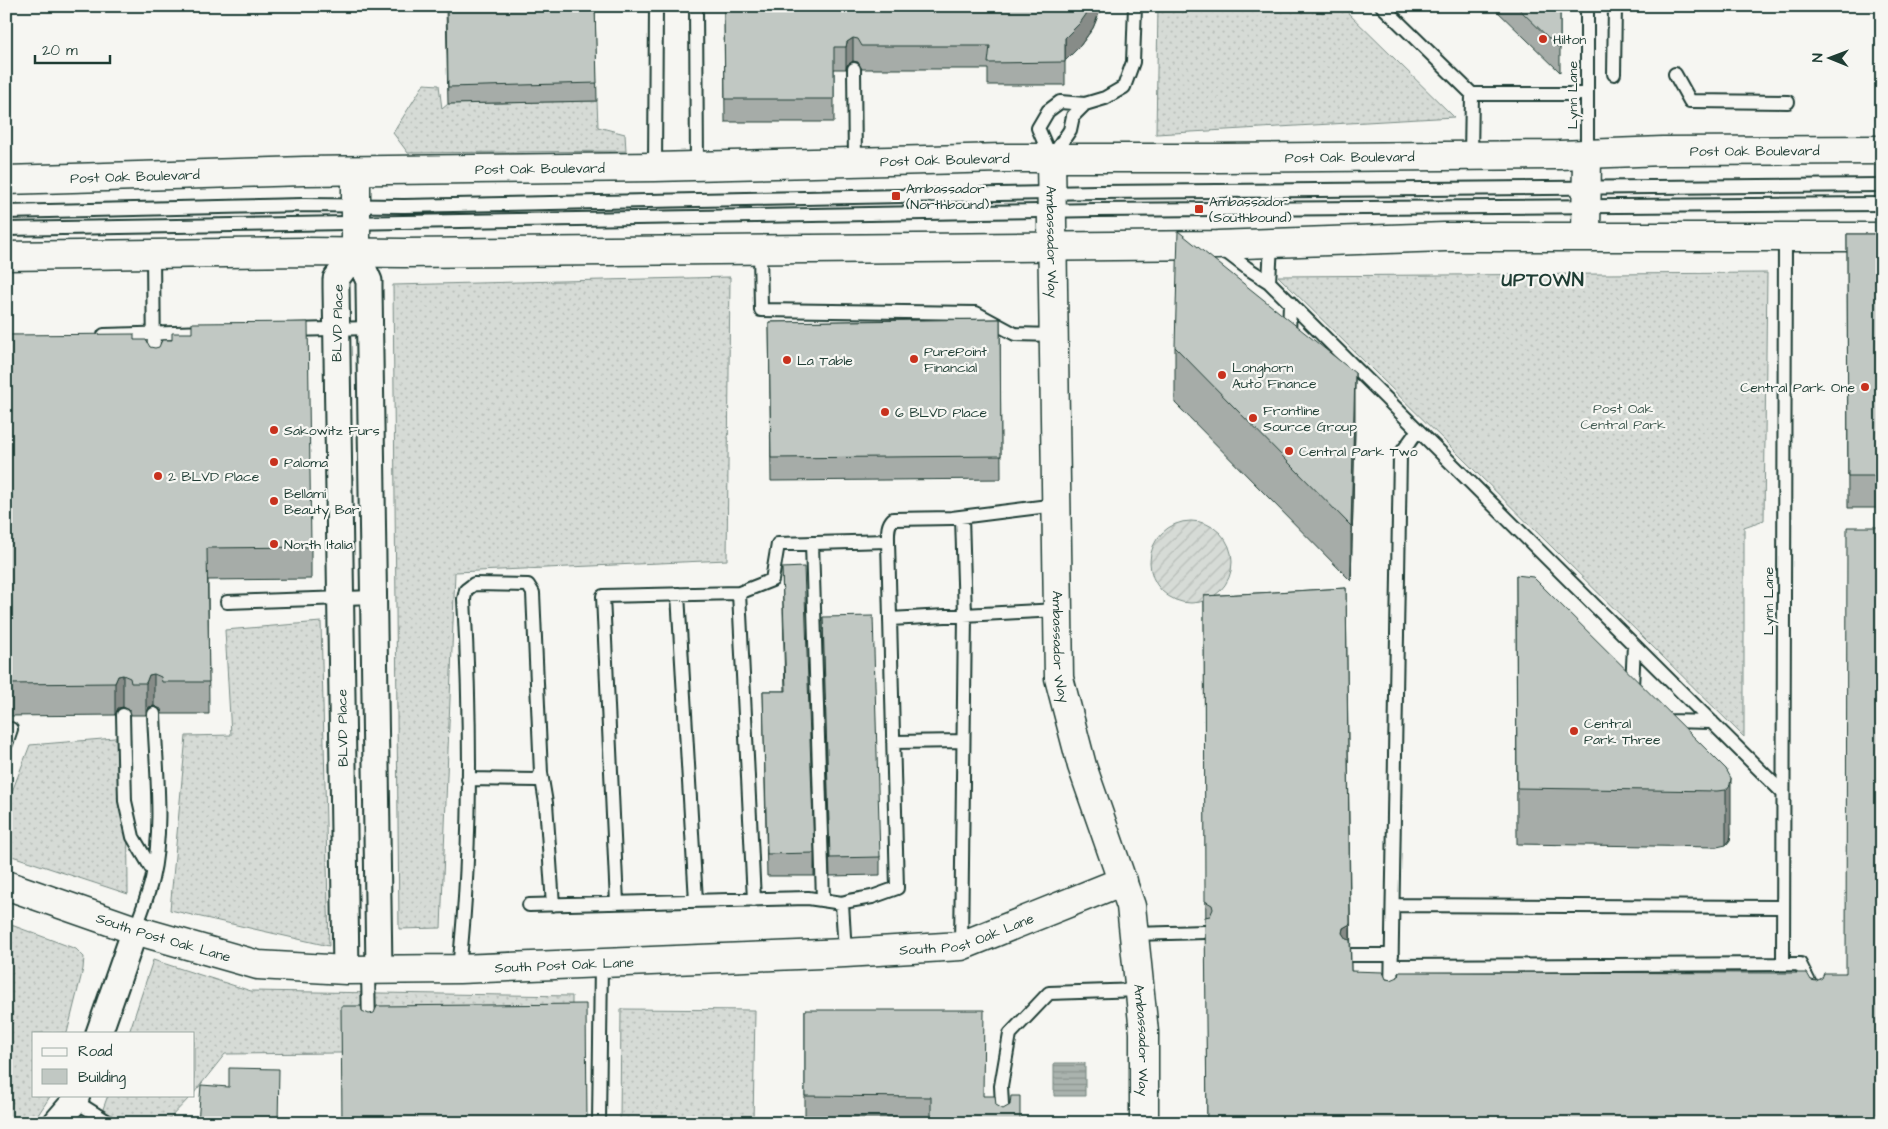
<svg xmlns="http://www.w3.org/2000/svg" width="1888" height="1129" font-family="'Architects Daughter',sans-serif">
	<defs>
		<pattern id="grass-dots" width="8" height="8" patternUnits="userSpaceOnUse" patternTransform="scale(1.25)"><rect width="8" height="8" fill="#d6dbd6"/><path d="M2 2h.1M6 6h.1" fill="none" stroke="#b7bdb8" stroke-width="1.8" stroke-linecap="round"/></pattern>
		<pattern id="garden-furrows" width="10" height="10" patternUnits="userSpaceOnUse" patternTransform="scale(1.25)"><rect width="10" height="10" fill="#d6dbd6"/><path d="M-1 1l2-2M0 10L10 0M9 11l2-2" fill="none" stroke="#b7bdb8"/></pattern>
		<pattern id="water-rules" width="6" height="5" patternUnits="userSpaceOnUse" patternTransform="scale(1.25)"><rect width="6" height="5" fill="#aab3ae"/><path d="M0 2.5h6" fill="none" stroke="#8a938e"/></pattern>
	</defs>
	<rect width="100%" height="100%" fill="#f6f6f2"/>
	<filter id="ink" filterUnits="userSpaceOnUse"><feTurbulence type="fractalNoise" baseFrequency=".02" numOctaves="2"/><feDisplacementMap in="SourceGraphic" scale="10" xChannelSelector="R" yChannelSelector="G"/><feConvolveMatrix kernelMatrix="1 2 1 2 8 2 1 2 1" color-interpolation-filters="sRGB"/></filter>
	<g filter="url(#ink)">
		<!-- grass -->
		<path fill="url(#grass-dots)" stroke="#7a8c85" d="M 1158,6 L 1341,6 L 1454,117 L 1156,134 Z
			M 424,84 L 439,85 L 442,109 L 448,104 L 597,101 L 598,127 L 625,134 L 626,151 L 408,153 L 393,133 Z
			M 1767,273 L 1764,520 L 1744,527 L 1744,737 L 1278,276 Z
			M 730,277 L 727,560 L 455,572 L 441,928 L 399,929 L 393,285 Z
			M 321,622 L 329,946 L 170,910 L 186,736 L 231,735 L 225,630 Z
			M 127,737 L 128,894 L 6,854 L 6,807 L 30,745 Z
			M 6,923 L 76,949 L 84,957 L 83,969 L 67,1033 L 34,1033 L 34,1095 L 51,1095 L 38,1115 L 8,1123 L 6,1123 Z
			M 153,960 L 251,991 L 572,996 L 572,1051 L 225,1054 L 194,1093 L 194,1033 L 129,1033 Z
			M 621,1009 L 755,1010 L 753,1123 L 620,1123 Z
			M 108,1095 L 192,1095 L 165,1123 L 98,1123 Z"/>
		<!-- garden -->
		<path fill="url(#garden-furrows)" stroke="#7a8c85" d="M1150 562a41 41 0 1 1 82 0a41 41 0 1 1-82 0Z"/>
		<!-- water -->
		<path fill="url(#water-rules)" stroke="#72847d" d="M 1054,1063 L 1085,1063 L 1085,1096 L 1054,1096 Z"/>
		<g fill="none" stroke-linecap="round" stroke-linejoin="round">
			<defs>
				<path id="service" d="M 696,6 L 697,165
					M 1382,6 L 1472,94 L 1471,156
					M 1587,6 L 1587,154
					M 854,69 L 855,161
					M 1614,74 L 1615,6
					M 1675,74 L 1690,101 L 1788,102
					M 1472,94 L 1587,94
					M 1051,158 L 1038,128 L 1048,111 L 1060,102 L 1085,104 L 1105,98 L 1124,87 L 1133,62 L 1135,6
					M 1051,158 L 1070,130 L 1073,116 L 1085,104
					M 655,167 L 656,6
					M 6,212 L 303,205 L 404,206 L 1097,192 L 1882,185
					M 6,229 L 1097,210 L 1882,204
					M 1221,248 L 1247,268 L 1269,282 L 1782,792
					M 760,249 L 761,310 L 976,313 L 1015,334 L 1054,335
					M 153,254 L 154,364
					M 1269,282 L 1271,244
					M 291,330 L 370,328
					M 104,335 L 209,332
					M 1289,337 L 1290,302
					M 812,543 L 823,900
					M 739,593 L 754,900
					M 678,594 L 696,901
					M 227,602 L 374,597
					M 890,619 L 1058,610
					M 1634,645 L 1632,687 L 1636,690
					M 123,715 L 125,801 L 133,837 L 153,871
					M 1664,719 L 1667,721 L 1712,722
					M 893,742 L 963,741
					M 6,744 L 11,729
					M 468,779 L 537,780 L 541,773
					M 617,903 L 603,596 L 739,593 L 772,580 L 778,544 L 888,541
					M 529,905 L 808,898 L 842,903
					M 1393,905 L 1782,907
					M 135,930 C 141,913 148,896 152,879 C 164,828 156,767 154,714
					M 1134,934 L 1205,932
					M 961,946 L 965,615 L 962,517
					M 845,953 L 842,903 L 849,901 L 872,897 L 897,888 L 888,541 C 888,533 887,525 893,519 L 952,518 L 1056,505
					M 1350,955 L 1392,955
					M 1783,964 L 1785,238
					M 1392,966 L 1800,964 L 1812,988
					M 459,969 C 472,847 471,721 464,599 L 466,590 L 474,584 L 528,585 L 533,593 L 541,773 L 546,803 L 553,905
					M 368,970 L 369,1029
					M 1391,995 L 1400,455 L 1418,430
					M 75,1101 L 110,1123
					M 599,1123 L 601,963
					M 1003,1123 L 1001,1086 L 1010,1034 L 1049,993 L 1140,990"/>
				<path id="minor" d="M 346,970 L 336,287 L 336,279 L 356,252 L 369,281 L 369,287 L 379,970
					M 99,1033 L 135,930
					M 56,1123 L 75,1101 L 77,1095"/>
				<g id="tertiary">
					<path id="s1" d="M 1051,158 L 1059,678 L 1082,766 L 1131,906 L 1144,1032 L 1144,1123"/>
					<path id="s2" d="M 6,885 L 135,930 L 258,965 L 346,970 L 459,969 L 845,953 L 961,946 L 1123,881"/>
				</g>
				<g id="secondary">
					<path d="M 356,171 L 356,252"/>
					<path id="s3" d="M 6,180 L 304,171 L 655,167 L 1003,158 L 1218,158 L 1559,155 L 1663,151 L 1882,150"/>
					<path d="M 1586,236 L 1587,154"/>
					<path d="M 6,256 L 304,252 L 404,253 L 1217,245 L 1445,237 L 1882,237"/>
				</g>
			</defs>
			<!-- service casing -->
			<use href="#service" stroke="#1f3d34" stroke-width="16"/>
			<!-- minor casing -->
			<use href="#minor" stroke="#1f3d34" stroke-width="29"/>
			<!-- tertiary casing -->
			<use href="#tertiary" stroke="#1f3d34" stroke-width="31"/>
			<!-- secondary casing -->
			<use href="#secondary" stroke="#1f3d34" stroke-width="31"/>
			<!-- service -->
			<use href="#service" stroke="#f6f6f2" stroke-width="12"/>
			<!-- minor -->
			<use href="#minor" stroke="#f6f6f2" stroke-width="25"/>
			<!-- tertiary -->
			<use href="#tertiary" stroke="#f6f6f2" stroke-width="28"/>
			<!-- secondary -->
			<use href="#secondary" stroke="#f6f6f2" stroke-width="28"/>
		</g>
		<!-- wall -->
		<path fill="#a6aca8" stroke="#1f3d34" d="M 446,6 L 595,6 L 597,101 L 448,104 Z
			M 724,6 L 1101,8 L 1093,28 L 1080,46 L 1065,61 L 1065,85 L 988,85 L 988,69 L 862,69 L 858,62 L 853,61 L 847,65 L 846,69 L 834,69 L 834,122 L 725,122 Z
			M 1492,6 L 1560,6 L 1560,72 Z
			M 1847,234 L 1882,234 L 1882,508 L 1848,508 Z
			M 1000,319 L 1001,479 L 771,481 L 769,322 Z
			M 6,335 L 134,340 L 150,347 L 311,547 L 311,579 L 208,580 L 209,714 L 162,714 L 161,709 L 154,706 L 149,707 L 146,715 L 131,715 L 130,710 L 123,707 L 118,708 L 115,715 L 6,716 Z
			M 1175,347 L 1355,429 L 1351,581 L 1175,403 Z
			M 782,568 L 814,853 L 814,876 L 767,876 L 763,691 L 785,691 Z
			M 1516,575 L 1726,769 L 1731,833 L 1730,840 L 1726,845 L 1717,847 L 1517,844 Z
			M 1346,588 L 1351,971 L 1391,980 L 1811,980 L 1816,981 L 1846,973 L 1882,1123 L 1207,1123 L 1204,596 Z
			M 823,617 L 880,857 L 880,875 L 830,876 Z
			M 805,1010 L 983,1096 L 1020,1123 L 931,1118 L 805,1118 Z"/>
		<!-- shaded-wall -->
		<path fill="#878c88" stroke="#1f3d34" d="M 1092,6 L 1102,6 L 1093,28 L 1080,46 L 1065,61 L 1065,38 Z
			M 853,38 L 853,61 L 847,65 L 846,69 L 846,47 L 847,42 Z
			M 1355,373 L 1355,429 L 1351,581 L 1351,526 Z
			M 154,674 L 154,706 L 149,707 L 146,715 L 146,683 L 149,675 Z
			M 123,675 L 123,707 L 118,708 L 115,715 L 115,683 L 118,676 Z
			M 1731,778 L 1731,833 L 1730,840 L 1726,845 L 1726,790 Z
			M 1350,924 L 1350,947 L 1342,933 L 1343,928 Z"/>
		<!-- building -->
		<path fill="#c1c8c3" stroke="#1f3d34" d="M 447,6 L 595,6 L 597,83 L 448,87 Z
			M 724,6 L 1092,6 L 1080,23 L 1065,38 L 1065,62 L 988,63 L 990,46 L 862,46 L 858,39 L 853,38 L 847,42 L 846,47 L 834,47 L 834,99 L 725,99 Z
			M 1516,6 L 1560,6 L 1560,49 Z
			M 1178,231 L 1355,373 L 1351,526 L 1175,347 Z
			M 1847,234 L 1882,234 L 1882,476 L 1848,476 Z
			M 1000,319 L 1001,456 L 771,458 L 769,322 Z
			M 308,322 L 311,547 L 207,548 L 209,682 L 162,682 L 161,677 L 154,674 L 149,675 L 146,683 L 131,683 L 130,678 L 123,675 L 118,676 L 115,683 L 6,684 L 6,335 L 134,334 L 134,340 L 146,340 L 150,347 L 155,348 L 159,347 L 162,340 L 172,340 L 172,333 L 192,333 L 192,323 Z
			M 1847,527 L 1882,527 L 1882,1123 L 1207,1123 L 1205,917 L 1210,916 L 1213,909 L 1212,905 L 1205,901 L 1204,596 L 1346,588 L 1350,924 L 1343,928 L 1342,933 L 1346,939 L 1350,940 L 1351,971 L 1383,972 L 1386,979 L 1391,980 L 1398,977 L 1399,972 L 1807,973 L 1811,980 L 1816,981 L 1822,978 L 1824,973 L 1846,973 Z
			M 804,567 L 814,853 L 767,854 L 763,691 L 786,691 L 782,568 Z
			M 1516,575 L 1533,577 L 1726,769 L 1731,778 L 1730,785 L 1726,790 L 1717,791 L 1517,788 Z
			M 873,616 L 880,857 L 830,858 L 823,617 Z
			M 586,1004 L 587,1123 L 342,1123 L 341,1006 L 361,1006 L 362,1011 L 369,1014 L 374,1013 L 377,1006 Z
			M 805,1010 L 984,1010 L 983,1096 L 995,1096 L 996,1105 L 1003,1109 L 1010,1105 L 1011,1096 L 1020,1096 L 1020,1123 L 931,1123 L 931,1097 L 805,1096 Z
			M 229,1068 L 279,1069 L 278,1123 L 198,1123 L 201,1085 L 229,1087 Z"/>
	</g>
	<!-- markers -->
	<g fill="#c8321e" stroke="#f6f6f2" stroke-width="2">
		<circle cx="1543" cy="39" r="5"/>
		<rect x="891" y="191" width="10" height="10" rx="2.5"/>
		<rect x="1194" y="204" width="10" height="10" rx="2.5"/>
		<circle cx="914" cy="359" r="5"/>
		<circle cx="787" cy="360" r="5"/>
		<circle cx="1222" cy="375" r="5"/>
		<circle cx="1865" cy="387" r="5"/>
		<circle cx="885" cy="412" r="5"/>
		<circle cx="1253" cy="418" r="5"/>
		<circle cx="274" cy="430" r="5"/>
		<circle cx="1289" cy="451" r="5"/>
		<circle cx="274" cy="462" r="5"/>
		<circle cx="158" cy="476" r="5"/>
		<circle cx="274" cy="501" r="5"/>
		<circle cx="274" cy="544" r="5"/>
		<circle cx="1574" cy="731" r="5"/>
	</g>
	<g text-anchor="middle" stroke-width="4.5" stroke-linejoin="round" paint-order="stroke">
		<!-- poi labels -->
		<g font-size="14" fill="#1f3d34" stroke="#f6f6f2" text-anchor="start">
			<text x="1553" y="44">Hilton</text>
			<text x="906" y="193">Ambassador<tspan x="906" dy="16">(Northbound)</tspan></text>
			<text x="1209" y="206">Ambassador<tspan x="1209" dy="16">(Southbound)</tspan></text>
			<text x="924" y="356">PurePoint<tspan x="924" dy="16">Financial</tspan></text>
			<text x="797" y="365">La Table</text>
			<text x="1232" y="372">Longhorn<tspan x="1232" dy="16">Auto Finance</tspan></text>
			<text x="1855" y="392" text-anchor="end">Central Park One</text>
			<text x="1263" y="415">Frontline<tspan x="1263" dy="16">Source Group</tspan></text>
			<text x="895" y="417">6 BLVD Place</text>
			<text x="284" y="435">Sakowitz Furs</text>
			<text x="1299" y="456">Central Park Two</text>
			<text x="284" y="467">Paloma</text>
			<text x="168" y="481">2 BLVD Place</text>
			<text x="284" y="498">Bellami<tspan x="284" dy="16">Beauty Bar</tspan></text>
			<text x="284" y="549">North Italia</text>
			<text x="1584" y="728">Central<tspan x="1584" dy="16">Park Three</tspan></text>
		</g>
		<!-- street labels -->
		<g font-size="14" fill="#1f3d34" stroke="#f6f6f2">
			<text transform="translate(1572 95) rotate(-90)" y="5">Lynn Lane</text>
			<text dy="5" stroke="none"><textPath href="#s3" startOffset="1749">Post Oak Boulevard</textPath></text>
			<text dy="5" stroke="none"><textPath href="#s3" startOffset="1344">Post Oak Boulevard</textPath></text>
			<text dy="5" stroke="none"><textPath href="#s3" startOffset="939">Post Oak Boulevard</textPath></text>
			<text dy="5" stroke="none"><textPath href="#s3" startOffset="534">Post Oak Boulevard</textPath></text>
			<text dy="5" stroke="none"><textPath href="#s3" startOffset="129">Post Oak Boulevard</textPath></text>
			<text dy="5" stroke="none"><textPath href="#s1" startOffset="84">Ambassador Way</textPath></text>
			<text transform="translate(337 323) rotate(-89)" y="5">BLVD Place</text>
			<text transform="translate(1768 601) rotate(-90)" y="5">Lynn Lane</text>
			<text dy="5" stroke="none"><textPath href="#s1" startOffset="489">Ambassador Way</textPath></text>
			<text transform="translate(342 728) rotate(-91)" y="5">BLVD Place</text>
			<text dy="5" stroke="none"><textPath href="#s2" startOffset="976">South Post Oak Lane</textPath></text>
			<text dy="5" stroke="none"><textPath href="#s2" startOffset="166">South Post Oak Lane</textPath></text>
			<text dy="5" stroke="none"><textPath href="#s2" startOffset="571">South Post Oak Lane</textPath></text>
			<text dy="5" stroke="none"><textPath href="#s1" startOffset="894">Ambassador Way</textPath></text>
		</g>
		<!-- park labels -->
		<g font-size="14" fill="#445d54" stroke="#f6f6f2">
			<text x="1623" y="413">Post Oak<tspan x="1623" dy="16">Central Park</tspan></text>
		</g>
		<!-- district labels -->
		<g font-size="19" font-weight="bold" letter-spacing="1" fill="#1f3d34" stroke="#f6f6f2">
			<text x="1543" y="286">UPTOWN</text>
		</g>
	</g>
	<!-- margin -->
	<rect width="1888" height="1129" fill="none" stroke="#f6f6f2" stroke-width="25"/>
	<rect x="12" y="12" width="1863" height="1104" fill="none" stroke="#1f3d34" stroke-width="2" filter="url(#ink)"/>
	<!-- legend -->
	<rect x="32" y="1032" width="162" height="65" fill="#f6f6f2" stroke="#a0aca6"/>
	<rect x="42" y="1048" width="25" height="8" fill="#f6f6f2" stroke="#a0aca6"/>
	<text x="78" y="1056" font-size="15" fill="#1f3d34">Road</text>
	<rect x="42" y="1069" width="25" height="15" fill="#c1c8c3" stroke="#a0aca6"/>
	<text x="78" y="1082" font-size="15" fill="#1f3d34">Building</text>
	<!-- north arrow -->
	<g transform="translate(1830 58) rotate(271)" stroke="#f6f6f2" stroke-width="4" paint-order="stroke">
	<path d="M0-4L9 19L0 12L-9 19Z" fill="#1f3d34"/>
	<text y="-8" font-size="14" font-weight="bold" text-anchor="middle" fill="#1f3d34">N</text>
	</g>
	<!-- scale -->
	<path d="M35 55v8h75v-8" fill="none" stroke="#1f3d34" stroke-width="2.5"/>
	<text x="42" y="55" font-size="15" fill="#1f3d34" stroke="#f6f6f2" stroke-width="4" paint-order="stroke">20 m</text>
</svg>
